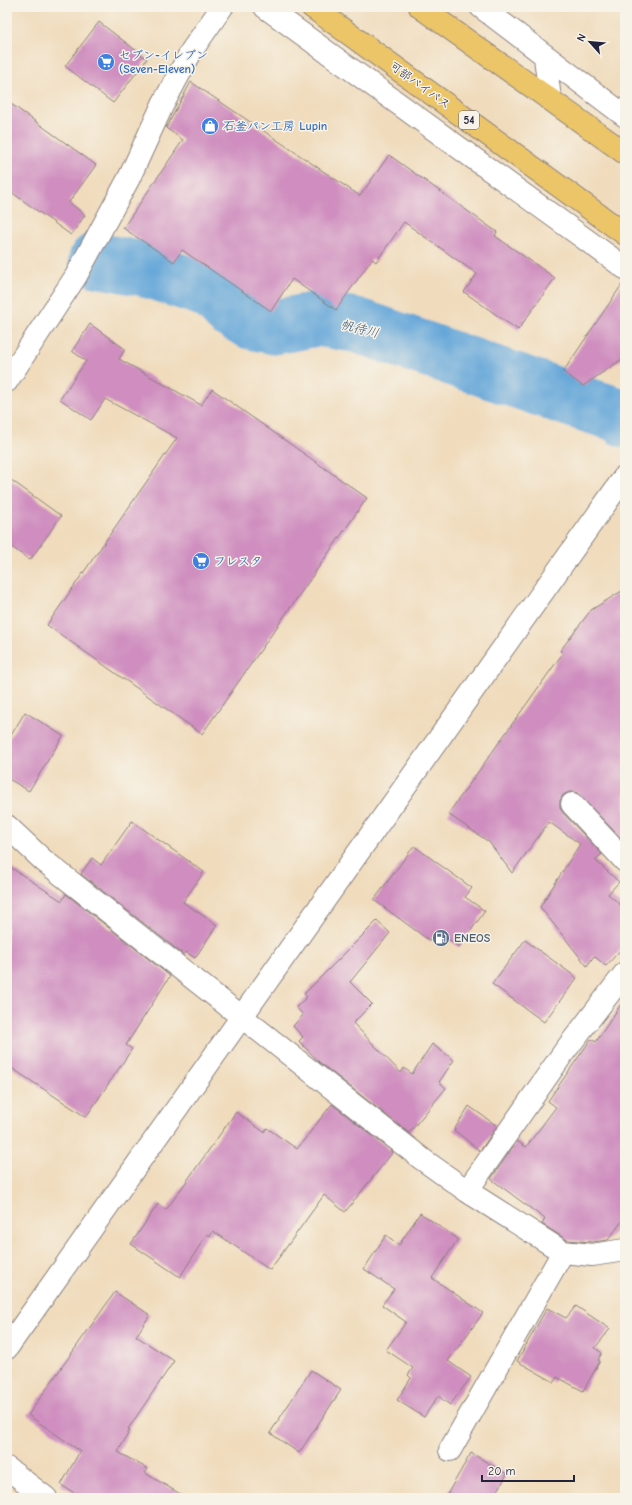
<svg xmlns="http://www.w3.org/2000/svg" width="632" height="1505" font-family="'Comic Neue','Klee One',sans-serif">
	<rect width="100%" height="100%" fill="#f7f3e8"/>
	<filter id="ink" filterUnits="userSpaceOnUse"><feTurbulence type="fractalNoise" baseFrequency=".025" numOctaves="2"/><feDisplacementMap in="SourceGraphic" scale="8" xChannelSelector="R" yChannelSelector="G"/><feConvolveMatrix kernelMatrix="1 2 1 2 8 2 1 2 1" color-interpolation-filters="sRGB"/></filter>
	<filter id="wash" filterUnits="userSpaceOnUse"><feTurbulence type="fractalNoise" baseFrequency=".012" numOctaves="4" result="noise"/><feDisplacementMap in="SourceGraphic" scale="16" xChannelSelector="R" yChannelSelector="G"/><feGaussianBlur stdDeviation="0.9" result="paint"/><feColorMatrix in="noise" values="0 0 0 0 0 0 0 0 0 0 0 0 0 0 0 0 0 1.4 0 .05"/><feComposite in="paint" operator="in"/></filter>
	<g filter="url(#wash)">
		<rect width="100%" height="100%" fill="#f0dcbd"/>
		<g fill="none" stroke-linecap="round" stroke-linejoin="round">
			<!-- river -->
			<path stroke="#66a7d9" stroke-width="55" d="M 96,260 L 144,269 L 212,292 L 229,310 L 251,322 L 275,327 L 317,319 L 356,325 L 575,401 L 619,415 L 625,420"/>
		</g>
		<g id="blocks">
			<!-- building -->
			<path fill="#cf8ebf" d="M 99,22 L 147,59 L 113,103 L 65,66 Z
				M 191,82 L 360,196 L 389,155 L 497,232 L 495,236 L 555,278 L 518,330 L 464,292 L 477,274 L 404,222 L 376,262 L 372,259 L 336,310 L 292,279 L 271,311 L 182,250 L 174,262 L 123,228 L 183,140 L 166,128 Z
				M 7,101 L 96,165 L 69,202 L 85,215 L 71,235 L 7,189 Z
				M 625,280 L 625,357 L 583,386 L 563,372 Z
				M 90,324 L 125,349 L 119,359 L 201,405 L 212,389 L 367,498 L 202,734 L 47,625 L 177,438 L 105,399 L 91,420 L 60,399 L 86,361 L 72,351 Z
				M 7,477 L 61,516 L 30,560 L 7,544 Z
				M 625,589 L 625,833 L 620,837 L 576,792 L 569,792 L 563,795 L 560,801 L 560,807 L 563,813 L 602,854 L 595,860 L 619,882 L 608,894 L 625,909 L 625,945 L 606,966 L 594,956 L 587,966 L 540,907 L 580,844 L 549,822 L 512,873 L 489,842 L 448,814 L 563,653 L 560,651 L 591,610 Z
				M 25,712 L 63,736 L 29,791 L 7,778 L 7,742 Z
				M 132,821 L 204,872 L 183,902 L 217,925 L 195,958 L 186,952 L 184,955 L 81,874 L 92,858 L 101,865 Z
				M 414,846 L 472,888 L 465,897 L 485,911 L 459,947 L 437,931 L 430,941 L 374,900 Z
				M 7,865 L 62,901 L 66,894 L 170,976 L 126,1045 L 132,1049 L 86,1117 L 7,1065 Z
				M 377,921 L 390,933 L 350,982 L 372,1004 L 353,1023 L 401,1073 L 404,1068 L 412,1074 L 432,1044 L 454,1060 L 439,1082 L 446,1088 L 409,1133 L 319,1062 L 299,1041 L 303,1037 L 293,1026 L 303,1015 L 296,1007 L 307,997 L 304,994 Z
				M 525,940 L 577,978 L 544,1022 L 492,984 Z
				M 625,998 L 625,1217 L 608,1240 L 592,1242 L 567,1240 L 542,1224 L 545,1219 L 491,1179 L 517,1141 L 526,1147 L 556,1107 L 548,1101 L 591,1039 L 596,1042 Z
				M 332,1104 L 393,1152 L 345,1212 L 324,1195 L 270,1270 L 213,1231 L 210,1236 L 207,1234 L 180,1277 L 131,1244 L 158,1204 L 166,1210 L 236,1112 L 264,1132 L 267,1128 L 297,1149 Z
				M 469,1106 L 497,1126 L 480,1151 L 454,1130 Z
				M 420,1213 L 458,1239 L 432,1278 L 483,1313 L 448,1361 L 471,1377 L 450,1405 L 438,1396 L 424,1417 L 397,1400 L 411,1378 L 408,1375 L 413,1368 L 386,1350 L 406,1322 L 382,1305 L 394,1289 L 364,1269 L 386,1235 L 399,1245 Z
				M 115,1292 L 150,1315 L 136,1336 L 174,1361 L 128,1429 L 130,1430 L 118,1452 L 148,1469 L 145,1473 L 187,1498 L 83,1498 L 61,1485 L 80,1451 L 28,1415 Z
				M 576,1306 L 610,1329 L 595,1348 L 602,1353 L 598,1360 L 600,1361 L 583,1391 L 557,1377 L 554,1382 L 517,1361 L 547,1308 L 566,1318 Z
				M 311,1370 L 341,1390 L 299,1453 L 270,1433 Z
				M 471,1453 L 507,1474 L 494,1498 L 445,1498 Z"/>
		</g>
	</g>
	<g filter="url(#ink)">
		<use href="#blocks" fill-opacity="0" stroke="#897f7c" stroke-width="1"/>
		<g fill="none" stroke-linecap="round" stroke-linejoin="round">
			<defs>
				<path id="minor" d="M 265,7 L 625,268
					M 481,7 L 625,116
					M 545,57 L 550,99
					M 7,381 L 76,276 L 129,178 L 163,104 L 192,50 L 222,7
					M 572,804 L 625,861
					M 7,826 L 43,860 L 422,1159 L 467,1191 L 563,1252 L 592,1255 L 625,1250
					M 467,1191 L 564,1052 L 625,973
					M 7,1348 L 625,476
					M 450,1450 L 563,1252
					M 7,1468 L 46,1498"/>
				<path id="highway" d="M 312,7 L 625,234
					M 420,7 L 625,153"/>
			</defs>
			<!-- minor casing -->
			<use href="#minor" stroke="#897f7c" stroke-width="24"/>
			<!-- highway casing -->
			<use href="#highway" stroke="#897f7c" stroke-width="24"/>
			<!-- minor -->
			<use href="#minor" stroke="#fff" stroke-width="22"/>
			<!-- highway -->
			<use href="#highway" stroke="#ecc569" stroke-width="22"/>
		</g>
	</g>
	<!-- icons -->
	<defs>
		<symbol id="supermarket-disc" viewBox="-11 -11 22 22"><circle r="9.5" fill="#3f7fe0" stroke="#f7f3e8"/><path d="M-6-5.5h2.5l.6 2H6L4.5 2H-2.5L-4.4-4H-6ZM-1.5 3.2a1.3 1.3 0 1 0 .1 0ZM3 3.2a1.3 1.3 0 1 0 .1 0Z" fill="#fff"/></symbol>
		<symbol id="shop-disc" viewBox="-11 -11 22 22"><circle r="9.5" fill="#3f7fe0" stroke="#f7f3e8"/><path d="M-5-2.5h2.3a2.7 3.5 0 0 1 5.4 0H5L5.5 6h-11ZM-1.5-2.5h3a1.5 2.3 0 0 0-3 0Z" fill="#fff"/></symbol>
		<symbol id="fuel-disc" viewBox="-11 -11 22 22"><circle r="9.5" fill="#5c6f8a" stroke="#f7f3e8"/><path d="M-5.5-6h7V0h2V4h1.3V-2.5L3-4.5l.8-.8L6-3V5H2.5V1h-1V6h-7ZM-4.2-4.7v3.2H.2V-4.7Z" fill="#fff"/></symbol>
	</defs>
	<g fill-rule="evenodd">
		<use href="#supermarket-disc" x="96" y="52" width="20" height="20"/>
		<use href="#shop-disc" x="200" y="116" width="20" height="20"/>
		<use href="#supermarket-disc" x="191" y="551" width="20" height="20"/>
		<use href="#fuel-disc" x="431" y="928" width="20" height="20"/>
	</g>
	<g text-anchor="middle" stroke-width="3" stroke-linejoin="round" paint-order="stroke">
		<!-- shield labels -->
		<rect fill="#f7f3e8" stroke="#62616f" stroke-width="1" x="459" y="111" width="20" height="18" rx="3"/>
		<g font-size="11" font-weight="bold" fill="#22223b">
			<text x="469" y="124">54</text>
		</g>
		<!-- shop labels -->
		<g font-size="12" font-weight="bold" fill="#366cbe" stroke="#f7f3e8" text-anchor="start">
			<text x="119" y="59">セブン-イレブン<tspan x="119" dy="14">(Seven-Eleven)</tspan></text>
			<text x="223" y="130">石釜パン工房 Lupin</text>
			<text x="214" y="565">フレスタ</text>
		</g>
		<!-- street labels -->
		<g font-size="12" fill="#22223b" stroke="#f7f3e8">
			<text transform="translate(420 85) rotate(36)" y="4">可部バイパス</text>
		</g>
		<!-- service labels -->
		<g font-size="12" font-weight="bold" fill="#4e5e75" stroke="#f7f3e8" text-anchor="start">
			<text x="454" y="942">ENEOS</text>
		</g>
		<!-- water labels -->
		<g font-size="13" font-style="italic" fill="#3d577a" stroke="#f7f3e8">
			<text transform="translate(360 328) rotate(14)" y="5">帆待川</text>
		</g>
	</g>
	<!-- margin -->
	<rect width="632" height="1505" fill="none" stroke="#f7f3e8" stroke-width="24"/>
	<!-- north arrow -->
	<g transform="translate(590 42) rotate(297)" stroke="#f7f3e8" stroke-width="3" paint-order="stroke">
	<path d="M0-3L7 15L0 10L-7 15Z" fill="#22223b"/>
	<text y="-6" font-size="11" font-weight="bold" text-anchor="middle" fill="#22223b">N</text>
	</g>
	<!-- scale -->
	<path d="M482 1475v6h92v-6" fill="none" stroke="#22223b" stroke-width="2"/>
	<text x="488" y="1475" font-size="12" fill="#22223b" stroke="#f7f3e8" stroke-width="3" paint-order="stroke">20 m</text>
</svg>
